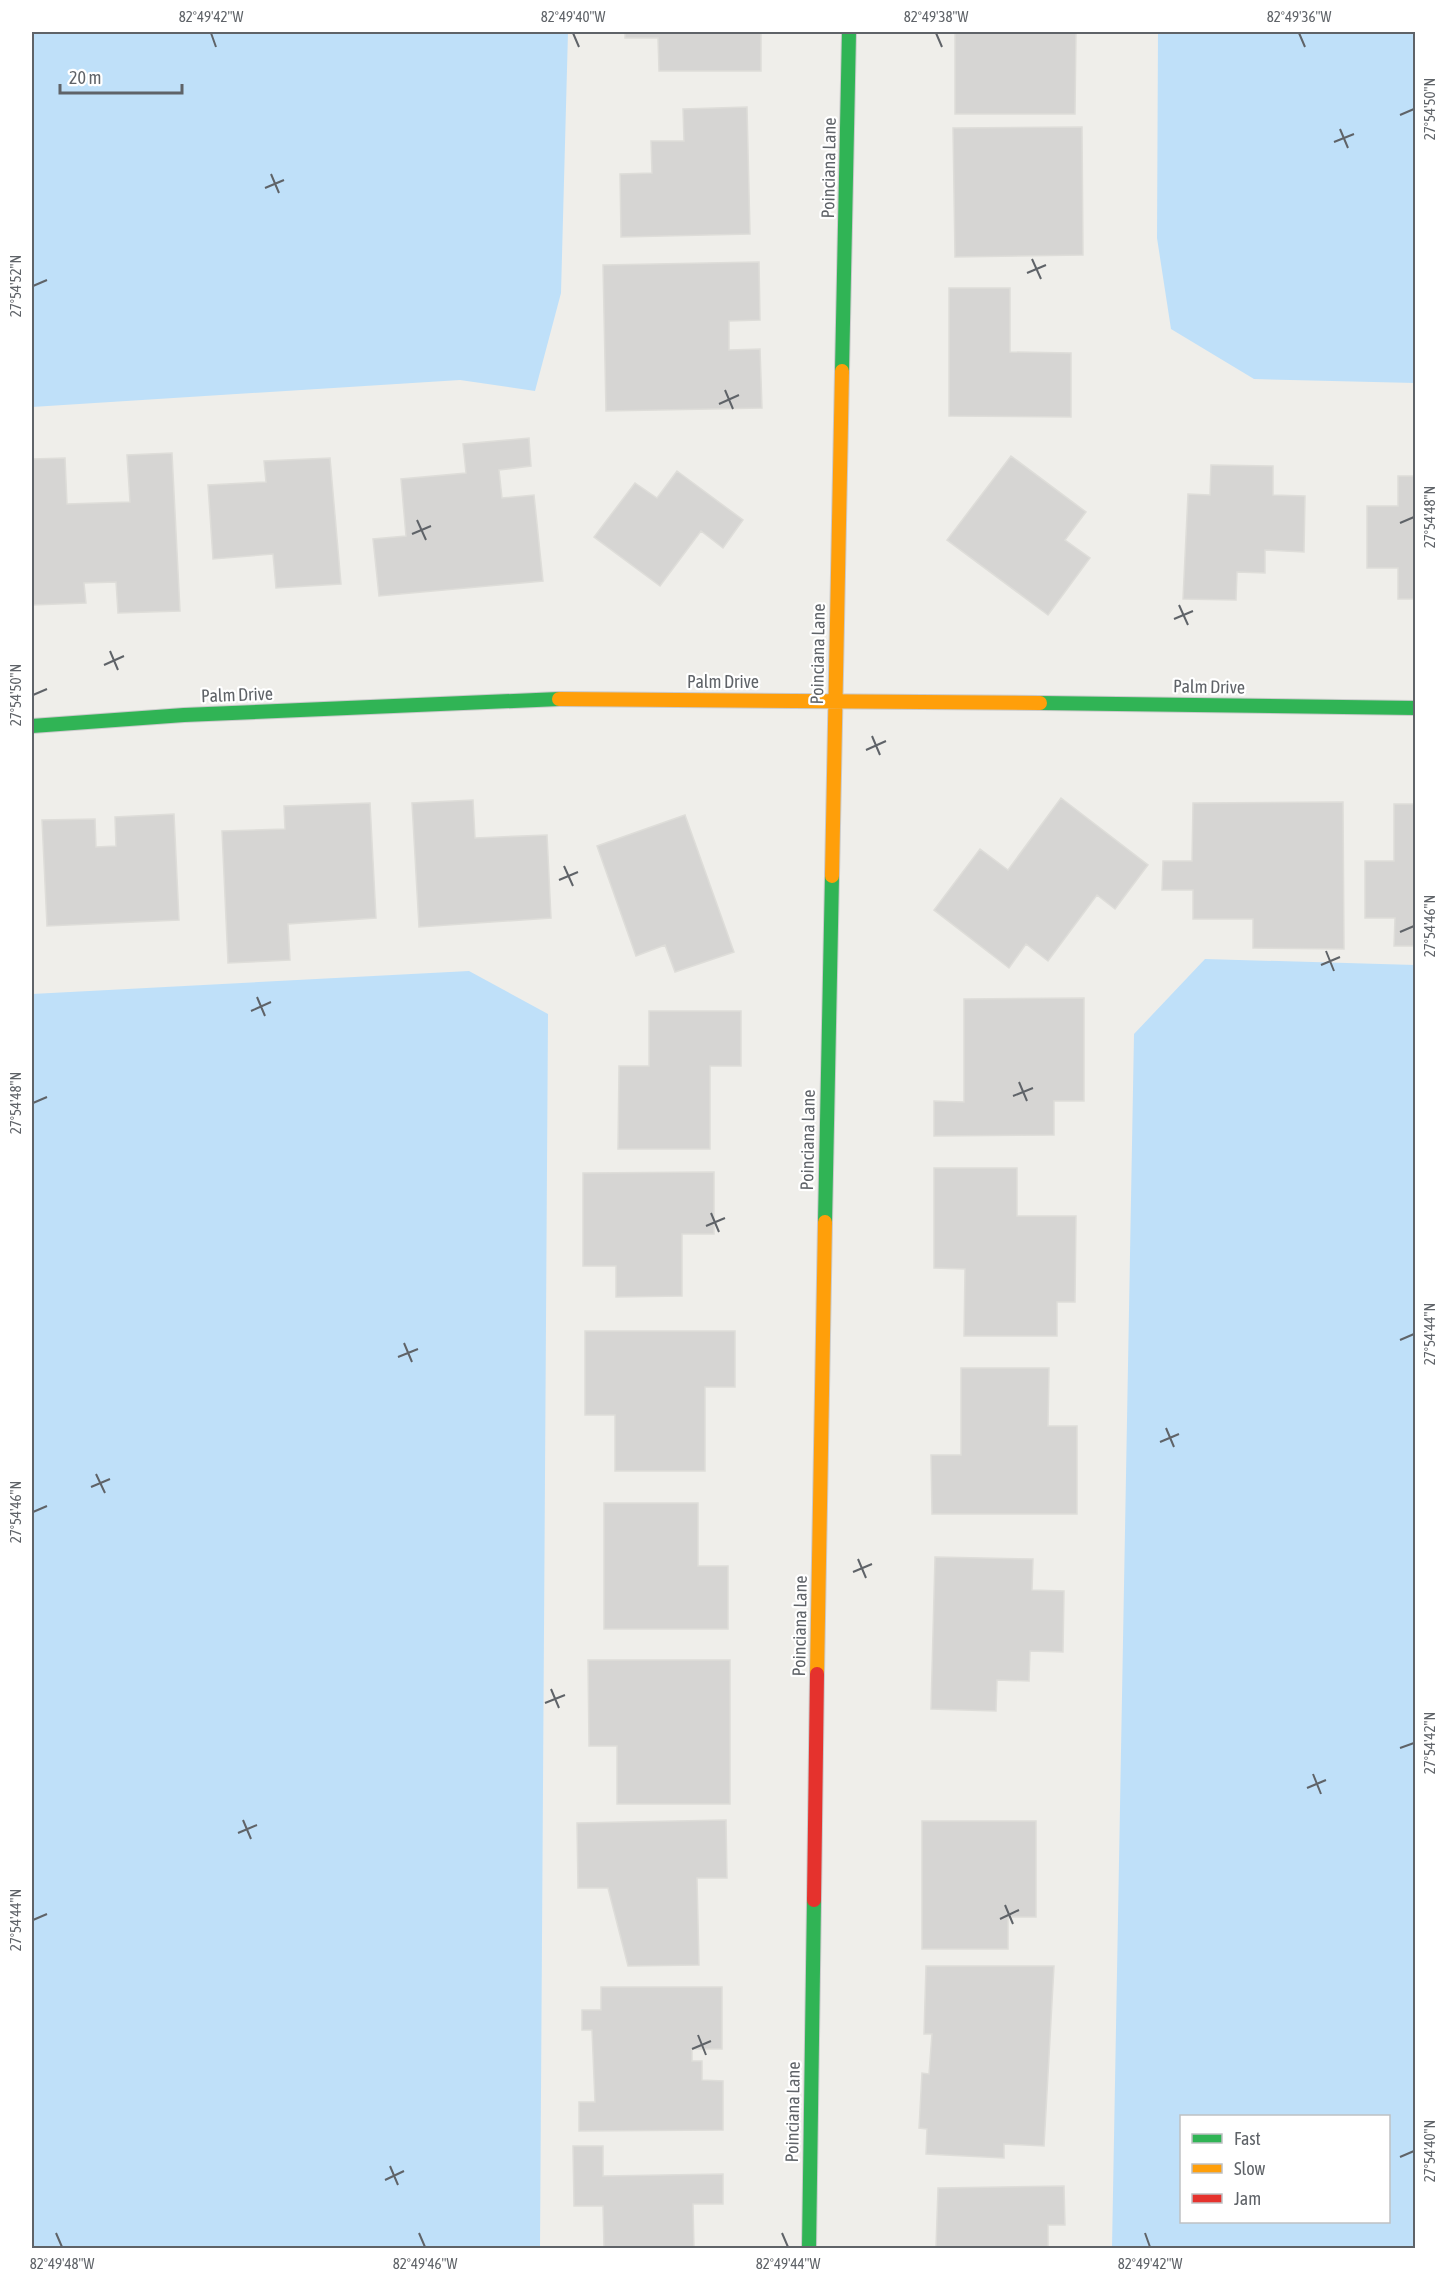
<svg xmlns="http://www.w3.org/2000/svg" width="1447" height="2280" font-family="'Asap Condensed',sans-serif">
	<rect width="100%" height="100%" fill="#efeeea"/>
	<!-- water -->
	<path fill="#bfe0f9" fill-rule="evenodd" d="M 32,32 L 568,32 L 561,293 L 535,391 L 460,380 L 32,407 Z
		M 1158,32 L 1415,32 L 1415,383 L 1254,379 L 1171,329 L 1157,238 Z
		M 1205,959 L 1415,965 L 1415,2248 L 1112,2248 L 1134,1034 ZM 1182,2116 L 1388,2116 L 1388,2222 L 1182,2222 Z
		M 469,971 L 548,1014 L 540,2248 L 32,2248 L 32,994 Z"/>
	<!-- building -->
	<path fill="#d6d5d3" stroke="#deddd9" stroke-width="1.5" d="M 625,32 L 761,32 L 761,71 L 659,71 L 658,38 L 625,38 Z
		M 955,32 L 1076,32 L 1075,114 L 955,114 Z
		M 747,107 L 750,234 L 621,237 L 620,174 L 652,173 L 651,141 L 684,141 L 683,109 Z
		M 1082,127 L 1083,255 L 955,257 L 953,128 Z
		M 759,262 L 760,320 L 729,321 L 729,350 L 760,349 L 762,408 L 606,411 L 603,265 Z
		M 949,288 L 1010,288 L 1010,352 L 1071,353 L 1071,417 L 949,416 Z
		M 529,438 L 531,466 L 499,470 L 502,498 L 534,495 L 543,581 L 379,596 L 373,539 L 406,536 L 401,479 L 466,473 L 463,444 Z
		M 172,453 L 180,611 L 118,613 L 116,582 L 84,583 L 86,603 L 32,605 L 32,459 L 65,458 L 67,504 L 130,502 L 127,455 Z
		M 1011,456 L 1086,512 L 1065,540 L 1090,558 L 1048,615 L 947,540 Z
		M 330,458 L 341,584 L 276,588 L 273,554 L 213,559 L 208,485 L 266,482 L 264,461 Z
		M 1211,465 L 1273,466 L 1273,495 L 1305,496 L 1304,552 L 1265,550 L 1265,573 L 1237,572 L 1236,600 L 1183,599 L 1188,494 L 1210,495 Z
		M 677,471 L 743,520 L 723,548 L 701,531 L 660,586 L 594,537 L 635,483 L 657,498 Z
		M 1398,476 L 1416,476 L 1416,599 L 1398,599 L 1398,568 L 1367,568 L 1367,506 L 1398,506 Z
		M 1061,798 L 1148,865 L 1115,909 L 1097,895 L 1048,961 L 1026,944 L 1009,968 L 934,910 L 980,849 L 1008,870 Z
		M 473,800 L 475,838 L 547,835 L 551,918 L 419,927 L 412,803 Z
		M 1343,802 L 1344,949 L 1253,948 L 1253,919 L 1193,919 L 1193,890 L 1162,890 L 1163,861 L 1192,861 L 1193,803 Z
		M 370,803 L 376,918 L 288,924 L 290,960 L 228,963 L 222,831 L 285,829 L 284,806 Z
		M 1394,804 L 1416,804 L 1416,946 L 1394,946 L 1395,918 L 1365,918 L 1365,861 L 1394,861 Z
		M 174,814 L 179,920 L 47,926 L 42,820 L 95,819 L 96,847 L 116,846 L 115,817 Z
		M 685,815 L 734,952 L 675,972 L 665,945 L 636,956 L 597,846 Z
		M 1084,998 L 1084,1101 L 1054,1101 L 1054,1135 L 934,1136 L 934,1101 L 964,1102 L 964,999 Z
		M 649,1011 L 741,1011 L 741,1066 L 710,1066 L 710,1149 L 618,1149 L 619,1066 L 649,1066 Z
		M 934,1168 L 1017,1168 L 1017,1216 L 1076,1216 L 1075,1302 L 1057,1302 L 1057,1336 L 964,1336 L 965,1269 L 934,1268 Z
		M 714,1172 L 714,1234 L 682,1234 L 682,1296 L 616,1297 L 616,1266 L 583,1266 L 583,1173 Z
		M 585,1331 L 735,1331 L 735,1387 L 705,1387 L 705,1471 L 615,1471 L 615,1415 L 585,1415 Z
		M 961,1368 L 1049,1368 L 1048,1426 L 1077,1426 L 1077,1514 L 932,1514 L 931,1455 L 961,1455 Z
		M 604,1503 L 698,1503 L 698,1566 L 728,1566 L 728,1629 L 604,1629 Z
		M 935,1557 L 1033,1559 L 1032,1590 L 1064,1591 L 1063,1652 L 1030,1651 L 1029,1681 L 997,1680 L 996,1711 L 931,1709 Z
		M 588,1660 L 730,1660 L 730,1804 L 617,1804 L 617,1746 L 589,1746 Z
		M 726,1820 L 727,1878 L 697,1878 L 699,1965 L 628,1966 L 608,1888 L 578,1888 L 577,1823 Z
		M 922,1821 L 1036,1821 L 1036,1917 L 1008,1917 L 1008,1949 L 922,1949 Z
		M 926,1966 L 1054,1966 L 1044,2146 L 1004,2144 L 1004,2158 L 926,2154 L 927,2129 L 919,2128 L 922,2073 L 929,2074 L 932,2034 L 924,2034 Z
		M 601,1987 L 722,1987 L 722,2049 L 692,2049 L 692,2061 L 702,2061 L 702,2080 L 723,2081 L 723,2130 L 579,2131 L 579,2102 L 595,2102 L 592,2030 L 582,2030 L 582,2010 L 601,2010 Z
		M 573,2146 L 603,2146 L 603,2176 L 723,2174 L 723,2204 L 693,2204 L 694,2248 L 604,2248 L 603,2206 L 574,2206 Z
		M 1064,2186 L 1065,2225 L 1048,2225 L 1048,2248 L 936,2248 L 938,2188 Z"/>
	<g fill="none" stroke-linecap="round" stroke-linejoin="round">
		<defs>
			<path id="fast" d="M 842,371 L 849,32
				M 1040,703 L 1416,708
				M 32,726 L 184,715 L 559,699
				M 825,1222 L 832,876
				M 809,2248 L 814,1900"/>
			<path id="slow" d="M 559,699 L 1040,703
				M 832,876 L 842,371
				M 817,1674 L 825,1222"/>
			<path id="jam" d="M 814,1900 L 817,1674"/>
		</defs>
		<!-- fast casing -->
		<use href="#fast" stroke="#cacacb" stroke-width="16"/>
		<!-- slow casing -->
		<use href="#slow" stroke="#cacacb" stroke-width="16"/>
		<!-- jam casing -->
		<use href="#jam" stroke="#cacacb" stroke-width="16"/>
		<!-- fast -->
		<use href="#fast" stroke="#30b455" stroke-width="14"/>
		<!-- slow -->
		<use href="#slow" stroke="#ff9f0a" stroke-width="14"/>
		<!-- jam -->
		<use href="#jam" stroke="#e5322d" stroke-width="14"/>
	</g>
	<!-- ticks -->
	<path fill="none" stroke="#5f6368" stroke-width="2" d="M 211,33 L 216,47M 573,33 L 579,47M 936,33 L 942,47M 1299,33 L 1305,47M 1400,115 L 1414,109M 1340,129 L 1348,148M 1334,142 L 1354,134M 271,174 L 279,193M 265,188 L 284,180M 1032,259 L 1041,279M 1027,273 L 1046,265M 33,286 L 47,280M 725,390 L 733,409M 719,404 L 739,395M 417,520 L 426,540M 1400,523 L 1414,517M 412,534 L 431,526M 1179,605 L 1188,625M 1174,619 L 1193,611M 110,651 L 118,670M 104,665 L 124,656M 33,695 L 47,689M 872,736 L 880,755M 866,750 L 886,741M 564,866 L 573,886M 559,880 L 578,872M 1400,932 L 1414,926M 1326,951 L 1334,971M 1321,965 L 1340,957M 257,997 L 265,1016M 251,1011 L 271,1002M 1019,1082 L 1027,1101M 1013,1096 L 1033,1088M 33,1103 L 47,1097M 711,1213 L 719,1232M 706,1226 L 725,1218M 1400,1340 L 1414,1334M 404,1343 L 412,1362M 398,1357 L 418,1349M 1166,1428 L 1174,1447M 1160,1442 L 1179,1434M 96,1474 L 105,1493M 91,1487 L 110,1479M 33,1512 L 47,1506M 858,1559 L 866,1578M 853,1572 L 872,1564M 551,1689 L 559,1708M 545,1703 L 565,1695M 1400,1748 L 1414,1743M 1313,1774 L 1321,1794M 1307,1788 L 1326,1780M 243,1820 L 251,1839M 238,1833 L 257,1825M 1005,1905 L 1013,1924M 1000,1919 L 1019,1910M 33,1920 L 47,1914M 698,2035 L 706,2055M 692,2049 L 711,2041M 1400,2157 L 1414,2151M 390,2166 L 398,2185M 385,2180 L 404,2171M 56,2233 L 62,2247M 419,2233 L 425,2247M 782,2233 L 788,2247M 1145,2233 L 1150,2247"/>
	<g text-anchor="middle" stroke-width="4.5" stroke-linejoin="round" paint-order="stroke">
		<!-- street labels -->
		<g font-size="18" fill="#5f6368" stroke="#fff">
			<text transform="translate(829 168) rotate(-89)" y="6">Poinciana Lane</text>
			<text transform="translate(818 654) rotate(-89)" y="6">Poinciana Lane</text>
			<text x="723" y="688">Palm Drive</text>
			<text transform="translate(1209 687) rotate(1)" y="6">Palm Drive</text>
			<text transform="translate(237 695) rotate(-2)" y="6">Palm Drive</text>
			<text transform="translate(808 1140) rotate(-89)" y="6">Poinciana Lane</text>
			<text transform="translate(800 1626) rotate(-89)" y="6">Poinciana Lane</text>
			<text transform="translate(793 2112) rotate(-89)" y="6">Poinciana Lane</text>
		</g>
	</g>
	<!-- border -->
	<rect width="1447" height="2280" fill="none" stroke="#ffffff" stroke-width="66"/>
	<!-- legend -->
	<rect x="1180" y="2115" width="210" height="108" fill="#ffffff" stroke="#bfc1c3" stroke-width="1.5"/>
	<rect x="1192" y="2134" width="30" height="9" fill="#30b455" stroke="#bfc1c3" stroke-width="1.5"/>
	<text x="1234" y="2145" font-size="18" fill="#5f6368">Fast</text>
	<rect x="1192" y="2164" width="30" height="9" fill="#ff9f0a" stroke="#bfc1c3" stroke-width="1.5"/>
	<text x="1234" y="2175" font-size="18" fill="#5f6368">Slow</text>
	<rect x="1192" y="2194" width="30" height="9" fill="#e5322d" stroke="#bfc1c3" stroke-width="1.5"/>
	<text x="1234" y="2205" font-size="18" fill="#5f6368">Jam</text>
	<!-- scale -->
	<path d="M60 84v9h122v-9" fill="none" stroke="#5f6368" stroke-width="3"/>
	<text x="69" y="84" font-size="18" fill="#5f6368" stroke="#ffffff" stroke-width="4.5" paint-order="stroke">20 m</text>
	<rect x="33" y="33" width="1381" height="2214" fill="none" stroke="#5f6368" stroke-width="2"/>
	<g font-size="15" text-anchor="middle" fill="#5f6368">
		<text x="211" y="22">82°49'42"W</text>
		<text x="573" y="22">82°49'40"W</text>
		<text x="936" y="22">82°49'38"W</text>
		<text x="1299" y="22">82°49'36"W</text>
		<text transform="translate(1430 109) rotate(-90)" y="5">27°54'50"N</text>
		<text transform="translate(16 286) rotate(-90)" y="5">27°54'52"N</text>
		<text transform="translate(1430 517) rotate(-90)" y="5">27°54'48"N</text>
		<text transform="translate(16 695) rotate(-90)" y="5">27°54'50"N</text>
		<text transform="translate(1430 926) rotate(-90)" y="5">27°54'46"N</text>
		<text transform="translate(16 1103) rotate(-90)" y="5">27°54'48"N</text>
		<text transform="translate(1430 1334) rotate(-90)" y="5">27°54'44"N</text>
		<text transform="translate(16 1512) rotate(-90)" y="5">27°54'46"N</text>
		<text transform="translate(1430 1743) rotate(-90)" y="5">27°54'42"N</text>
		<text transform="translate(16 1920) rotate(-90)" y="5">27°54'44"N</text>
		<text transform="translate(1430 2151) rotate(-90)" y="5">27°54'40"N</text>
		<text x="62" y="2269">82°49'48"W</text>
		<text x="425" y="2269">82°49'46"W</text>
		<text x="788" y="2269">82°49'44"W</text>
		<text x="1150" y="2269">82°49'42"W</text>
	</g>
</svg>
